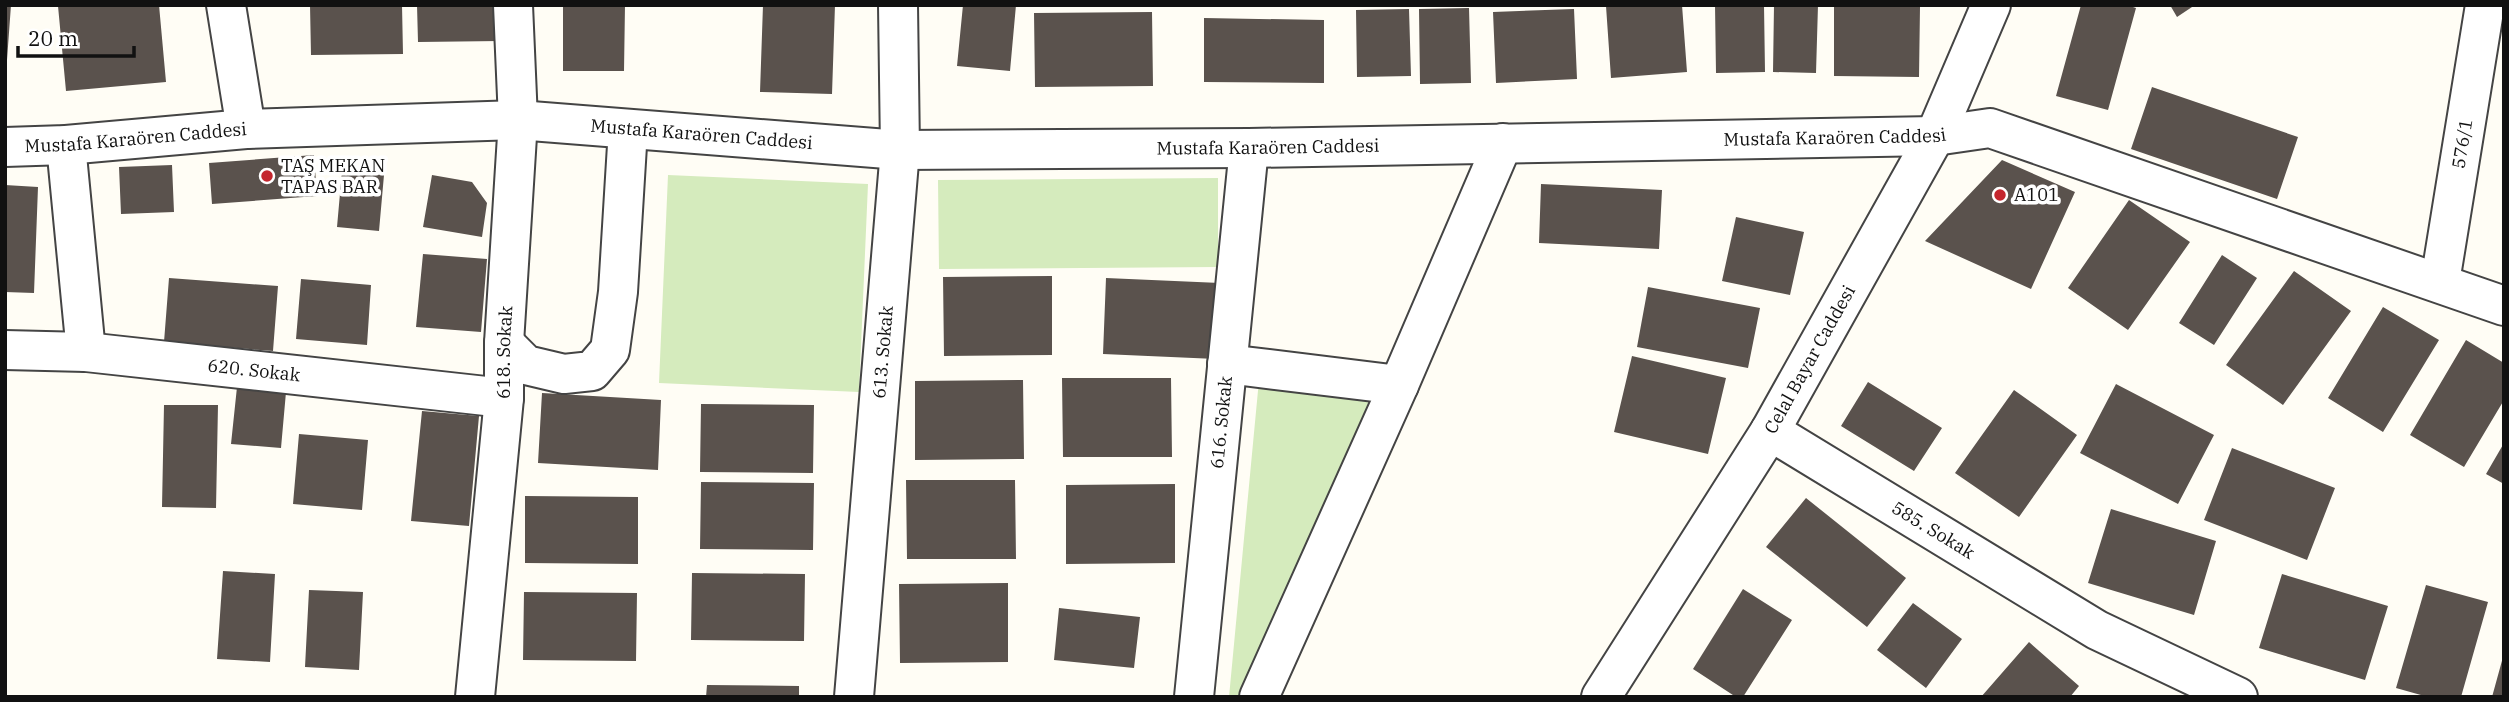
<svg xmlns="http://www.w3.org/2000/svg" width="2509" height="702" font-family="'IBM Plex Serif',serif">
	<rect width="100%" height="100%" fill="#fffdf5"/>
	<!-- green -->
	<path fill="#d5ebbd" d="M 668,175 L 868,184 L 859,392 L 659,383 Z
		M 1218,178 L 1218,267 L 939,269 L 938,180 Z
		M 1259,380 L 1377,397 L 1238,697 L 1229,697 Z"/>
	<!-- building -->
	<path fill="#5a524d" d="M 5,5 L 11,5 L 7,60 L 5,60 Z
		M 69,5 L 159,5 L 166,82 L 66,91 L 58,6 Z
		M 310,5 L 402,5 L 403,54 L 311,55 Z
		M 417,5 L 499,5 L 500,41 L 418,42 Z
		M 563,5 L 625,5 L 624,71 L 563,71 Z
		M 763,5 L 835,5 L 832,94 L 760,92 Z
		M 963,5 L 1016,5 L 1010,71 L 957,66 Z
		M 1616,5 L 1682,5 L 1687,72 L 1611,78 L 1606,6 Z
		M 1715,5 L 1764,5 L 1765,72 L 1716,73 Z
		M 1774,5 L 1818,5 L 1816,73 L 1773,72 Z
		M 2081,5 L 2127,5 L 2136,8 L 2108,110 L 2056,96 Z
		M 2170,5 L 2195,5 L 2177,17 Z
		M 1834,7 L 1920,7 L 1919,77 L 1834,76 Z
		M 1469,8 L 1471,83 L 1420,84 L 1419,9 Z
		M 1409,9 L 1411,76 L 1357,77 L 1356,10 Z
		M 1574,9 L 1577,79 L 1496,83 L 1493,12 Z
		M 1152,12 L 1153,86 L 1035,87 L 1034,13 Z
		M 1204,18 L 1324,20 L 1324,83 L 1204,82 Z
		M 2152,87 L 2298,137 L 2277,199 L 2131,149 Z
		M 314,155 L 317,196 L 212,204 L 209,163 Z
		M 2002,160 L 2075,192 L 2031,289 L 1925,241 Z
		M 172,165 L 174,212 L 121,214 L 119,167 Z
		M 342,171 L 384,175 L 379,231 L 337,227 Z
		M 432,175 L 472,182 L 487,203 L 482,237 L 423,227 Z
		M 1541,184 L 1662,190 L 1659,249 L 1539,243 Z
		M 5,185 L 38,187 L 34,293 L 5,292 Z
		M 2129,200 L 2190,242 L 2128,330 L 2068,288 Z
		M 1736,217 L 1804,232 L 1790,295 L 1722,281 Z
		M 423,254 L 487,259 L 481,332 L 416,327 Z
		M 2222,255 L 2257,278 L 2214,345 L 2179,323 Z
		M 2294,271 L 2351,311 L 2283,405 L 2226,365 Z
		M 1052,276 L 1052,355 L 944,356 L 943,277 Z
		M 169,278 L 278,286 L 273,351 L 164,342 Z
		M 1106,278 L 1220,283 L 1216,359 L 1103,354 Z
		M 301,279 L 371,285 L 367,345 L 296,339 Z
		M 1648,287 L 1760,308 L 1748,368 L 1637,347 Z
		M 2383,307 L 2439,340 L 2383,432 L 2328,398 Z
		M 2466,340 L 2504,363 L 2504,400 L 2464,467 L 2410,435 Z
		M 1632,356 L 1726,378 L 1708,454 L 1614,432 Z
		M 1062,378 L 1171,378 L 1172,457 L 1063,457 Z
		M 1023,380 L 1024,459 L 915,460 L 915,381 Z
		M 1868,382 L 1942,428 L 1914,471 L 1841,426 Z
		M 2116,384 L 2214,435 L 2178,504 L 2080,453 Z
		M 237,387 L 286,392 L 281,448 L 231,444 Z
		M 2014,390 L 2077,435 L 2019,517 L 1955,473 Z
		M 542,393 L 661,400 L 658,470 L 538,463 Z
		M 701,404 L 814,405 L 813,473 L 700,472 Z
		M 164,405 L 218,405 L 216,508 L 162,507 Z
		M 422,411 L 479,416 L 469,526 L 411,521 Z
		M 299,434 L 368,440 L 362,510 L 293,504 Z
		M 2504,443 L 2504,484 L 2486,474 Z
		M 2232,448 L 2335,488 L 2307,560 L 2204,520 Z
		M 906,480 L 1015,480 L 1016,559 L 907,559 Z
		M 701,482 L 814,483 L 813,550 L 700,549 Z
		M 1175,484 L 1175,563 L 1066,564 L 1066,485 Z
		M 525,496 L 638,497 L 638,564 L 525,563 Z
		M 1806,498 L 1906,578 L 1867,627 L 1766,547 Z
		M 2111,509 L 2216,541 L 2194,615 L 2088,583 Z
		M 223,571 L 275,574 L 270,662 L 217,659 Z
		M 692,573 L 805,574 L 804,641 L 691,640 Z
		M 2282,574 L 2388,606 L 2365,680 L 2259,648 Z
		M 1008,583 L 1008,662 L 900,663 L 899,584 Z
		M 2426,585 L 2488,602 L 2461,697 L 2428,697 L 2396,688 Z
		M 1743,589 L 1792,620 L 1743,697 L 1736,697 L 1693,669 Z
		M 309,590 L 363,592 L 359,670 L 305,667 Z
		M 524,592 L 637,593 L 636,661 L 523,660 Z
		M 1913,603 L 1962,639 L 1926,688 L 1877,650 Z
		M 1059,608 L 1140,617 L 1134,668 L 1054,660 Z
		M 2029,642 L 2079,686 L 2070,697 L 1981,697 Z
		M 2503,657 L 2504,697 L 2492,697 Z
		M 707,685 L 799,686 L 799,697 L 706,697 Z"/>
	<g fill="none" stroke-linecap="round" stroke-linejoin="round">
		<defs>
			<g id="minor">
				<path d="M 226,5 L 246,129"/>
				<path d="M 66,145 L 86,352"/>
				<path id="s1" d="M 5,147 L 66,145 L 246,129 L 518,120 L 900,150 L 1249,148 L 1935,136 L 1990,128 L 2504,306"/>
				<path id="s2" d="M 2440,282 L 2485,5"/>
				<path d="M 504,343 L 526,365 L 564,374 L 592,371 L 610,350 L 618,292 L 628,129"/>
				<path id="s3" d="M 5,350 L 86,352 L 504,398"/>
				<path d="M 1227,364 L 1399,385"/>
				<path id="s4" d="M 1770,431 L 2097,630 L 2238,697"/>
				<path id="s5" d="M 475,697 L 504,398 L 504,343 L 518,120 L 513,5"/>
				<path id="s6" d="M 854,697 L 900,150 L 898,5"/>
				<path id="s7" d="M 1194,697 L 1249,148"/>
				<path d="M 1259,697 L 1399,385 L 1503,143"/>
			</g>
			<g id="tertiary">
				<path id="s8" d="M 1601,697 L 1770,431 L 1935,136 L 1991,5"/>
			</g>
		</defs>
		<!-- minor casing -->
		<use href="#minor" stroke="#444" stroke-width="42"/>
		<!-- tertiary casing -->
		<use href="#tertiary" stroke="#444" stroke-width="42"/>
		<!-- minor -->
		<use href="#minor" stroke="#fff" stroke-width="38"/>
		<!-- tertiary -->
		<use href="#tertiary" stroke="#fff" stroke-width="38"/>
	</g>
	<!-- markers -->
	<g fill="#c4262e" stroke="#fff" stroke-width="2.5">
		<circle cx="267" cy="176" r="7"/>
		<circle cx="2000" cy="195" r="7"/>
	</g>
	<g text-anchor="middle" stroke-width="7" stroke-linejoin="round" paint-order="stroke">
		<!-- street labels -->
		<g font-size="18" fill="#111" stroke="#fff">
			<text dy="6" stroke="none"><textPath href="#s1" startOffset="698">Mustafa Karaören Caddesi</textPath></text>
			<text dy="6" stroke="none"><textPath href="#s1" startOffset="1832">Mustafa Karaören Caddesi</textPath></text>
			<text dy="6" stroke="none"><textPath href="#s1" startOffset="131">Mustafa Karaören Caddesi</textPath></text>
			<text dy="6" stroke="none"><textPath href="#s2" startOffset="140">576/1</textPath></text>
			<text dy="6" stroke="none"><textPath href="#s1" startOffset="1265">Mustafa Karaören Caddesi</textPath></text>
			<text dy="6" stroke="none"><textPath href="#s5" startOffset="346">618. Sokak</textPath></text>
			<text dy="6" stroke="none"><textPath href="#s6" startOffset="346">613. Sokak</textPath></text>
			<text dy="6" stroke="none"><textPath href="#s8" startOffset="397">Celal Bayar Caddesi</textPath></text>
			<text dy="6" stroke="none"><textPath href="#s3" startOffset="250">620. Sokak</textPath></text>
			<text dy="6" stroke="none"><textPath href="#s7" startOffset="276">616. Sokak</textPath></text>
			<text dy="6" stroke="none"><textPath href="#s4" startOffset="191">585. Sokak</textPath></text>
		</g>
		<!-- poi labels -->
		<g font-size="18" fill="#111" stroke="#fff" text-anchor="start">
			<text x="281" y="172">TAŞ MEKAN<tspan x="281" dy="21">TAPAS BAR</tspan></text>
			<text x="2014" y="201">A101</text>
		</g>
	</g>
	<!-- border -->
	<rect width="2509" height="702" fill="none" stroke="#111111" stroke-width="14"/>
	<!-- scale -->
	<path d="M18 46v10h116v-10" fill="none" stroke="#111111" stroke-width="3.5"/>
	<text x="28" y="46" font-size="21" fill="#111111" stroke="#ffffff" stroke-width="5" paint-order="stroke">20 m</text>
</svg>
